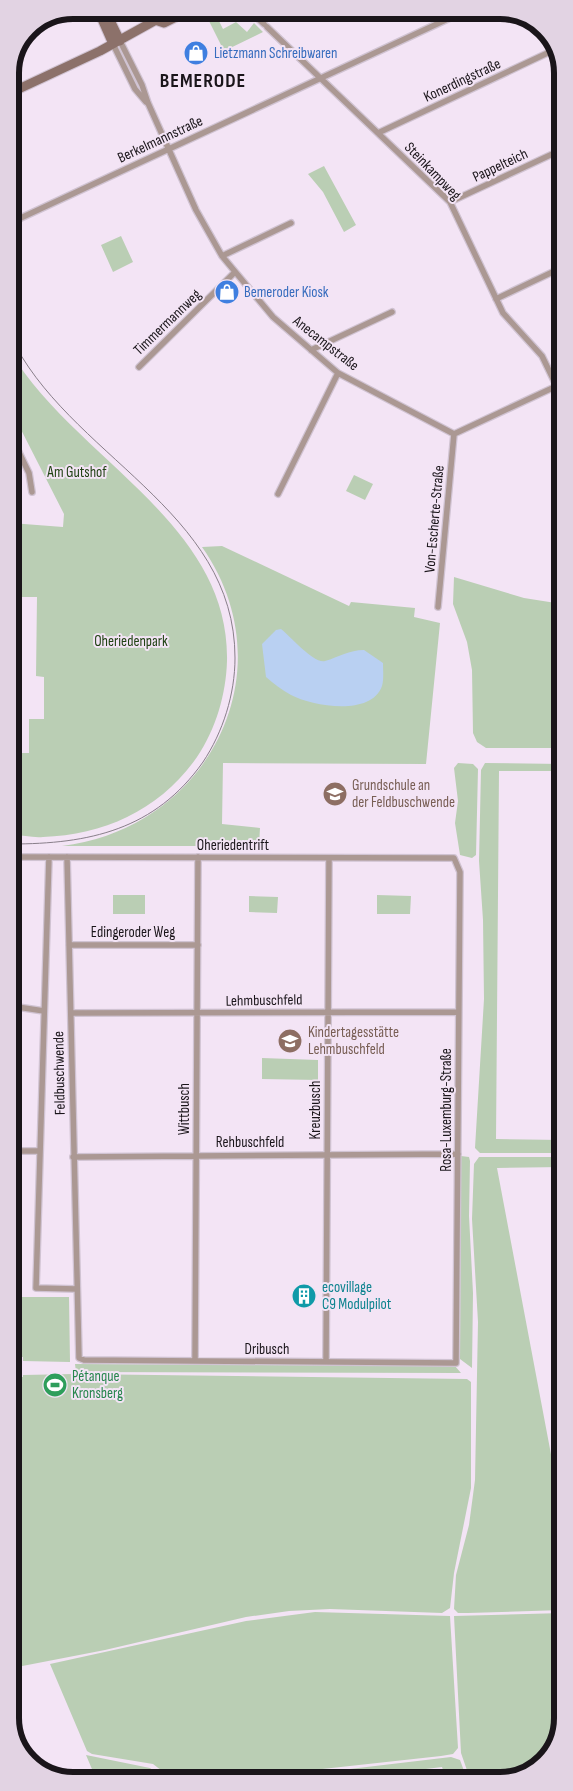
<svg xmlns="http://www.w3.org/2000/svg" width="573" height="1791" font-family="'Sofia Sans Condensed',sans-serif">
	<rect width="100%" height="100%" fill="#f3e4f5"/>
	<!-- green -->
	<path fill="#baceb4" d="M 217,17 L 223,29 L 236,22 L 247,32 L 254,23 L 263,32 L 224,51 L 209,21 Z
		M 324,166 L 356,225 L 344,232 L 323,192 L 308,174 Z
		M 121,236 L 133,262 L 113,272 L 101,245 Z
		M 10,351 C 73,458 230,522 227,661 C 226,694 216,729 197,757 C 161,809 105,835 43,837 C 33,838 23,835 11,835 L 11,753 L 29,753 L 29,719 L 44,719 L 44,677 L 36,676 L 37,597 L 11,597 L 11,523 L 63,527 L 64,514 L 11,410 Z
		M 354,475 L 373,484 L 365,500 L 346,491 Z
		M 222,546 L 349,606 L 351,602 L 415,608 L 414,617 L 440,623 L 426,764 L 223,763 L 222,824 L 260,828 L 259,846 L 62,846 C 208,828 289,671 202,547 Z
		M 454,577 L 524,598 L 562,604 L 562,748 L 486,748 L 477,742 L 473,733 L 472,670 L 467,642 L 453,604 Z
		M 458,763 L 473,764 L 478,769 L 476,855 L 472,858 L 460,855 L 455,823 L 458,801 L 454,768 Z
		M 485,763 L 562,764 L 562,771 L 499,771 L 496,1139 L 562,1140 L 562,1153 L 480,1153 L 475,1148 L 484,999 L 483,920 L 479,861 L 481,770 Z
		M 113,895 L 145,895 L 145,914 L 113,914 Z
		M 377,895 L 411,896 L 410,914 L 377,914 Z
		M 249,896 L 278,897 L 277,913 L 249,912 Z
		M 262,1058 L 318,1060 L 318,1080 L 262,1079 Z
		M 461,1156 L 469,1157 L 470,1161 L 469,1216 L 473,1293 L 472,1368 L 460,1359 Z
		M 479,1157 L 562,1157 L 562,1167 L 497,1168 L 563,1518 L 563,1610 L 468,1613 L 458,1613 L 454,1609 L 456,1575 L 469,1525 L 475,1480 L 478,1322 L 472,1219 L 474,1164 Z
		M 12,1297 L 69,1297 L 70,1362 L 23,1361 L 23,1357 L 12,1357 Z
		M 75,1364 L 455,1366 L 461,1373 L 76,1372 Z
		M 74,1374 L 467,1379 L 471,1382 L 471,1488 L 454,1573 L 450,1608 L 442,1613 L 330,1609 L 289,1611 L 246,1617 L 105,1650 L 12,1668 L 12,1377 L 23,1377 L 23,1375 Z
		M 315,1612 L 450,1616 L 458,1748 L 453,1754 L 441,1756 L 221,1780 L 174,1780 L 153,1764 L 92,1754 L 87,1751 L 50,1664 L 246,1621 Z
		M 563,1613 L 563,1719 L 550,1757 L 517,1779 L 470,1779 L 461,1753 L 454,1616 Z
		M 86,1755 L 150,1768 L 166,1780 L 97,1781 Z
		M 451,1757 L 460,1760 L 467,1779 L 446,1779 L 442,1767 L 377,1775 L 375,1780 L 257,1780 Z"/>
	<!-- water -->
	<path fill="#b9d0f2" d="M 281,629 C 291,637 314,664 325,661 C 339,657 349,650 364,650 L 383,663 C 383,670 384,680 382,686 C 371,717 312,706 291,695 C 282,690 273,683 266,677 L 262,644 L 276,630 Z"/>
	<g fill="none" stroke-linecap="round" stroke-linejoin="round">
		<defs>
			<path id="minor" d="M 249,10 L 264,24
				M 267,27 L 450,202 L 503,313 L 542,356 L 557,387
				M 120,41 L 142,85 L 148,103 L 196,210 L 222,256 L 273,317 L 338,373 L 454,434 L 561,384
				M 113,44 L 135,89 L 146,102
				M 378,133 L 556,49
				M 450,202 L 561,150
				M 10,223 L 467,10
				M 222,256 L 291,223
				M 496,299 L 561,268
				M 311,350 L 392,312
				M 139,367 L 234,273
				M 11,436 L 29,473 L 32,492
				M 278,494 L 338,373
				M 438,607 L 454,434
				M 11,857 C 159,857 307,858 454,858 L 460,872 L 456,1363 L 84,1360 L 79,1358 L 67,857
				M 49,857 L 36,1288 L 76,1289
				M 69,945 L 198,945
				M 11,1006 L 44,1011
				M 71,1013 L 458,1012
				M 11,1151 L 40,1151
				M 73,1157 L 458,1154
				M 195,1361 L 198,857
				M 326,1362 L 329,858"/>
			<path id="secondary" d="M 98,10 L 113,44
				M 105,10 L 120,41
				M 158,21 L 164,23 L 190,10
				M 10,93 L 100,51 L 174,10"/>
		</defs>
		<!-- minor casing -->
		<use href="#minor" stroke="#d0c3d2" stroke-width="8"/>
		<!-- secondary casing -->
		<use href="#secondary" stroke="#d0c3d2" stroke-width="11"/>
		<!-- minor -->
		<use href="#minor" stroke="#ab9893" stroke-width="5.5"/>
		<!-- secondary -->
		<use href="#secondary" stroke="#8c716a" stroke-width="9"/>
		<!-- tram -->
		<path stroke="#897f8a" stroke-width="1" d="M 10,335 C 67,456 235,509 235,658 C 235,694 223,732 203,762 C 155,830 89,844 11,844"/>
	</g>
	<!-- icons -->
	<defs>
		<symbol id="shop-disc" viewBox="-11 -11 22 22"><circle r="9.5" fill="#3f7fe0" stroke="#f3e4f5"/><path d="M-5-2.5h2.3a2.7 3.5 0 0 1 5.4 0H5L5.5 6h-11ZM-1.5-2.5h3a1.5 2.3 0 0 0-3 0Z" fill="#fff"/></symbol>
		<symbol id="school-disc" viewBox="-11 -11 22 22"><circle r="9.5" fill="#8d6e63" stroke="#f3e4f5"/><path d="M0-5L7-2L0 1L-7-2ZM-4 1L0 2.5L4 1V4Q0 6-4 4Z" fill="#fff"/></symbol>
		<symbol id="building-disc" viewBox="-11 -11 22 22"><circle r="9.5" fill="#0f9aa8" stroke="#f3e4f5"/><path d="M-4-6H4V6H1V3H-1V6H-4ZM-2.5-4.3h1.7v1.8h-1.7ZM.8-4.3h1.7v1.8H.8ZM-2.5-1h1.7V.8h-1.7ZM.8-1h1.7V.8H.8Z" fill="#fff"/></symbol>
		<symbol id="stadium-disc" viewBox="-11 -11 22 22"><circle r="9.5" fill="#2e9e5b" stroke="#f3e4f5"/><path d="M0-5a6.5 5 0 1 0 0 10a6.5 5 0 1 0 0-10ZM-3.5-1.8h7v3.6h-7Z" fill="#fff"/></symbol>
	</defs>
	<g fill-rule="evenodd">
		<use href="#shop-disc" x="182" y="39" width="28" height="28"/>
		<use href="#shop-disc" x="213" y="278" width="28" height="28"/>
		<use href="#school-disc" x="321" y="780" width="28" height="28"/>
		<use href="#school-disc" x="276" y="1027" width="28" height="28"/>
		<use href="#building-disc" x="290" y="1282" width="28" height="28"/>
		<use href="#stadium-disc" x="41" y="1371" width="28" height="28"/>
	</g>
	<g text-anchor="middle" stroke-width="4" stroke-linejoin="round" paint-order="stroke">
		<!-- shop labels -->
		<g font-size="15" fill="#366cbe" stroke="#f3e4f5" text-anchor="start">
			<text x="214" y="58">Lietzmann Schreibwaren</text>
			<text x="244" y="297">Bemeroder Kiosk</text>
		</g>
		<!-- street labels -->
		<g font-size="15" fill="#1a151a" stroke="#f3e4f5">
			<text transform="translate(462 80) rotate(-25)" y="5">Konerdingstraße</text>
			<text transform="translate(160 139) rotate(-25)" y="5">Berkelmannstraße</text>
			<text transform="translate(500 165) rotate(-25)" y="5">Pappelteich</text>
			<text transform="translate(433 171) rotate(46)" y="5">Steinkampweg</text>
			<text transform="translate(167 322) rotate(-44)" y="5">Timmermannweg</text>
			<text transform="translate(326 343) rotate(38)" y="5">Anecampstraße</text>
			<text transform="translate(434 519) rotate(-85)" y="5">Von-Escherte-Straße</text>
			<text x="233" y="850">Oheriedentrift</text>
			<text x="133" y="937">Edingeroder Weg</text>
			<text transform="translate(264 1000) rotate(-1)" y="5">Lehmbuschfeld</text>
			<text transform="translate(59 1073) rotate(-91)" y="5">Feldbuschwende</text>
			<text transform="translate(184 1109) rotate(-90)" y="5">Wittbusch</text>
			<text transform="translate(315 1110) rotate(-90)" y="5">Kreuzbusch</text>
			<text transform="translate(446 1110) rotate(-90)" y="5">Rosa-Luxemburg-Straße</text>
			<text x="250" y="1147">Rehbuschfeld</text>
			<text x="267" y="1354">Dribusch</text>
		</g>
		<!-- park labels -->
		<g font-size="15" fill="#204213" stroke="#f3e4f5">
			<text x="77" y="477">Am Gutshof</text>
			<text x="131" y="646">Oheriedenpark</text>
		</g>
		<!-- education labels -->
		<g font-size="15" fill="#785e54" stroke="#f3e4f5" text-anchor="start">
			<text x="352" y="790">Grundschule an<tspan x="352" dy="17">der Feldbuschwende</tspan></text>
			<text x="308" y="1037">Kindertagesstätte<tspan x="308" dy="17">Lehmbuschfeld</tspan></text>
		</g>
		<!-- culture labels -->
		<g font-size="15" fill="#0d838f" stroke="#f3e4f5" text-anchor="start">
			<text x="322" y="1292">ecovillage<tspan x="322" dy="17">C9 Modulpilot</tspan></text>
		</g>
		<!-- leisure labels -->
		<g font-size="15" fill="#27864d" stroke="#f3e4f5" text-anchor="start">
			<text x="72" y="1381">Pétanque<tspan x="72" dy="17">Kronsberg</tspan></text>
		</g>
		<!-- district labels -->
		<g font-size="20" font-weight="bold" letter-spacing="1" fill="#1a151a" stroke="#f3e4f5">
			<text x="203" y="87">BEMERODE</text>
		</g>
	</g>
	<!-- crop -->
	<path d="M0 0H573V1791H0ZM73 19H500A54 54 0 0 1 554 73V1718A54 54 0 0 1 500 1772H73A54 54 0 0 1 19 1718V73A54 54 0 0 1 73 19Z" fill="#e2d3e3" fill-rule="evenodd"/>
	<path fill="none" stroke="#1a151a" stroke-width="6" d="M73 19H500A54 54 0 0 1 554 73V1718A54 54 0 0 1 500 1772H73A54 54 0 0 1 19 1718V73A54 54 0 0 1 73 19Z"/>
</svg>
